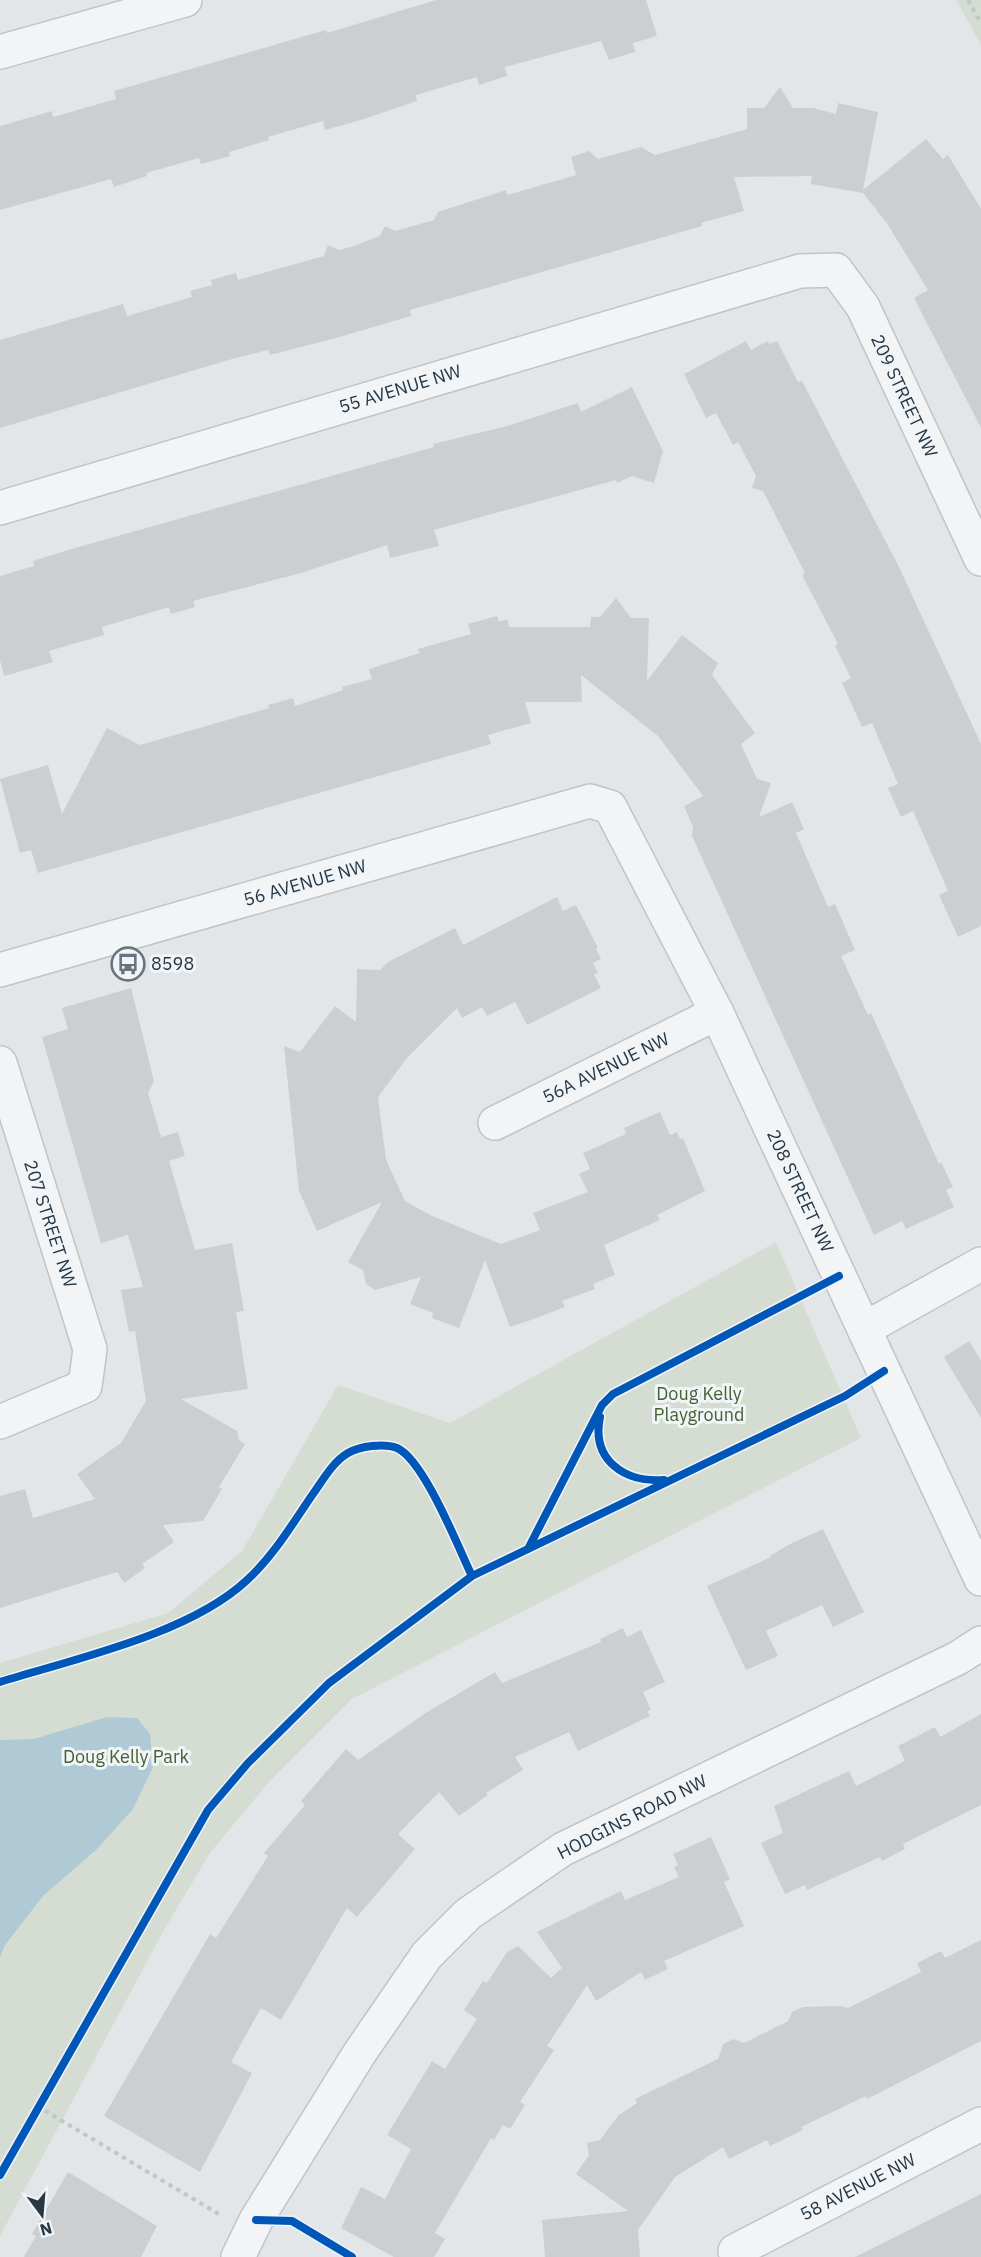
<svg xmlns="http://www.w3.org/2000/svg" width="981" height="2257" font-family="'IBM Plex Sans',sans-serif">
	<rect width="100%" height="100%" fill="#e3e6e9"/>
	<!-- green -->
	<path fill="#d5ddd3" d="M 956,0 L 981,0 L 981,45 Z
		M 776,1242 L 861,1438 L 352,1699 L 268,1783 L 210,1853 L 164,1930 L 0,2236 L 0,1663 L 168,1613 L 242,1551 L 338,1385 L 450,1423 Z"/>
	<!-- water -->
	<path fill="#afc9d5" d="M 107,1717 L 137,1718 L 150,1734 L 153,1767 L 133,1809 L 97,1849 L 43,1896 L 5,1945 L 0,1957 L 0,1740 L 34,1739 Z"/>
	<!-- building -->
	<path fill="#cccfd1" d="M 436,0 L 646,0 L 657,36 L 633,43 L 635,52 L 609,60 L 601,41 L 505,67 L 507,76 L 479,85 L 477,77 L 416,95 L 417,101 L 361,120 L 325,130 L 323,121 L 268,137 L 269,140 L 229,152 L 230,156 L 201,164 L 199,158 L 146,173 L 147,176 L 114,187 L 111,179 L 0,210 L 0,126 L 52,111 L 53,117 L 116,99 L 114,91 L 326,30 L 327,33 Z
		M 780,87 L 793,108 L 813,108 L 836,114 L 838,103 L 878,112 L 863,190 L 926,139 L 943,159 L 948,155 L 981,209 L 981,428 L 914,298 L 928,290 L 886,222 L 863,193 L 811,184 L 812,176 L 734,177 L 744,211 L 701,223 L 702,226 L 410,310 L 411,316 L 336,338 L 270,355 L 268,350 L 232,359 L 0,428 L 0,340 L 123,304 L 127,316 L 192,297 L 190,291 L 212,285 L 211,280 L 236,273 L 238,280 L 324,256 L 328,245 L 339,250 L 354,246 L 380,236 L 385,226 L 395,231 L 434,220 L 438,212 L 506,190 L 507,195 L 576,175 L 571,157 L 589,151 L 598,159 L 641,147 L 655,155 L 747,129 L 747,108 L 764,108 Z
		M 746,341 L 751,350 L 768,341 L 769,344 L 777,341 L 798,382 L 802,381 L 899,567 L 981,744 L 981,926 L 958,937 L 939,895 L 948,891 L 913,811 L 901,817 L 888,788 L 898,784 L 872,723 L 862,727 L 842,683 L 851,678 L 835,646 L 838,644 L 802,575 L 805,573 L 763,491 L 752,488 L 756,476 L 738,442 L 733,445 L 716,413 L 706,418 L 684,374 Z
		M 632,387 L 663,451 L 654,483 L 632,476 L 617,483 L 616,480 L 434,530 L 439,546 L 390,558 L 387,545 L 301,573 L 193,601 L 195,607 L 171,614 L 169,607 L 102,627 L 104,635 L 49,651 L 53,662 L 4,676 L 0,660 L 0,576 L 34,566 L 33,561 L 68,550 L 434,447 L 433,444 L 507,426 L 578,403 L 581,412 Z
		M 616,598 L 631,618 L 649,618 L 647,681 L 682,635 L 718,663 L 712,675 L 755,733 L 741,744 L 757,779 L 771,783 L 759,817 L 792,802 L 804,829 L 796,833 L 828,907 L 835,904 L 855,950 L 841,956 L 868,1015 L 871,1013 L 939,1164 L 941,1162 L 953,1187 L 946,1190 L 954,1207 L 906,1229 L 902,1221 L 874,1235 L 692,836 L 693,827 L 684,806 L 703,796 L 658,736 L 581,675 L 582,702 L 525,702 L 531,723 L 488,735 L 491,744 L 38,873 L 31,850 L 20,853 L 0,779 L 48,765 L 62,814 L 107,728 L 140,745 L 269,708 L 268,705 L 293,698 L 295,706 L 343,690 L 342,687 L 372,679 L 369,669 L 420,653 L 418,649 L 471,634 L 468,624 L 497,616 L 499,622 L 507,619 L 509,627 L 590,627 L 591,617 L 600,617 Z
		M 557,897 L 563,911 L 576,905 L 598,948 L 596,949 L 601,959 L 593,963 L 598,973 L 594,974 L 601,988 L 527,1025 L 515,1002 L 487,1016 L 482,1007 L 462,1018 L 457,1008 L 407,1058 L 378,1097 L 386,1160 L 405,1201 L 432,1216 L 501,1244 L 540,1230 L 533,1213 L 588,1192 L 579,1174 L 590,1169 L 583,1153 L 626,1134 L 624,1128 L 660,1112 L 670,1135 L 677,1132 L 680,1139 L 683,1138 L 705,1191 L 657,1215 L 660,1220 L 604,1245 L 615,1275 L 593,1284 L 595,1289 L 562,1301 L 565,1307 L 531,1320 L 510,1327 L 485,1260 L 459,1328 L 432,1318 L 433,1313 L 410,1304 L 421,1277 L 375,1290 L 366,1284 L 363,1270 L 348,1262 L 382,1202 L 317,1231 L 299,1191 L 284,1046 L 300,1052 L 335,1006 L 356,1022 L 357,969 L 380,970 L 388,962 L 455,928 L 463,945 Z
		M 131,988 L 154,1081 L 148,1093 L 161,1137 L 178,1132 L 185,1156 L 169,1161 L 195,1250 L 232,1243 L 244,1311 L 236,1312 L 248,1389 L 181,1399 L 237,1431 L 239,1440 L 245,1444 L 219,1487 L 222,1489 L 203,1521 L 163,1525 L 174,1542 L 142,1564 L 145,1568 L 124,1583 L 117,1572 L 0,1608 L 0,1496 L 25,1489 L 33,1518 L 95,1499 L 77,1474 L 121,1443 L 146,1401 L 135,1331 L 129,1332 L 121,1290 L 143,1287 L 128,1235 L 101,1243 L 42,1037 L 68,1029 L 62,1008 Z
		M 969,1341 L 981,1361 L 981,1418 L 944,1357 Z
		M 823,1529 L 864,1612 L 833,1627 L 822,1605 L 766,1631 L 778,1656 L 746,1670 L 707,1586 L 771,1557 L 770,1556 L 788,1545 Z
		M 623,1628 L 627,1637 L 641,1630 L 665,1682 L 643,1692 L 651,1710 L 647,1711 L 650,1716 L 578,1751 L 569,1732 L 515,1757 L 523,1770 L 486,1793 L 488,1795 L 459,1816 L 439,1792 L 398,1834 L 415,1849 L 357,1917 L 347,1908 L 281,2020 L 261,2008 L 231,2062 L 252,2073 L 200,2172 L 104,2116 L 210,1934 L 216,1938 L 268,1856 L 264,1853 L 305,1805 L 301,1801 L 346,1749 L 358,1760 L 427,1712 L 495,1672 L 502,1683 L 601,1642 L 600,1639 Z
		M 981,1714 L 981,1805 L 903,1844 L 905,1849 L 882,1861 L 880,1857 L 807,1890 L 805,1885 L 785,1894 L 761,1843 L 783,1833 L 774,1806 L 849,1771 L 856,1786 L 905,1761 L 898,1746 L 935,1727 L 940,1737 Z
		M 711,1837 L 730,1879 L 724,1882 L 744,1926 L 664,1961 L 668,1969 L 645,1980 L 641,1972 L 596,2001 L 587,1985 L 547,2046 L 554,2050 L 520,2102 L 525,2105 L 510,2129 L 503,2125 L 494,2140 L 491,2138 L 435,2233 L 445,2239 L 434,2257 L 394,2257 L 341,2228 L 361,2187 L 385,2199 L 411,2149 L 387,2135 L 432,2061 L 445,2069 L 477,2019 L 464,2010 L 483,1981 L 487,1983 L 507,1952 L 518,1946 L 551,1978 L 562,1968 L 537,1932 L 621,1891 L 625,1900 L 679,1877 L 674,1867 L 678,1865 L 673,1854 Z
		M 981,1940 L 981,2041 L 867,2099 L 866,2096 L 801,2127 L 803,2130 L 770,2146 L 767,2140 L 729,2159 L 723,2147 L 675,2177 L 638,2230 L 640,2257 L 545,2257 L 542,2220 L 628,2211 L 576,2174 L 589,2155 L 587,2143 L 600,2140 L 619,2115 L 637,2103 L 635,2099 L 718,2059 L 723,2044 L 733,2039 L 744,2043 L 788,2021 L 792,2012 L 803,2007 L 840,2006 L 848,2008 L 921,1972 L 917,1963 L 941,1951 L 945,1958 Z
		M 68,2172 L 157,2226 L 141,2257 L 24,2257 L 36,2236 L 32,2234 Z
		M 981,2194 L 981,2257 L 855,2257 Z"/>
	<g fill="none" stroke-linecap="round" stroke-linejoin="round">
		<defs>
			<path id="minor" d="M 0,52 L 185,0
				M 0,508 L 800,271 L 836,270 L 863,307 L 981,559
				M 0,1063 L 90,1349 L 85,1386 L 0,1422
				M 495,1123 L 717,1013
				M 864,1329 L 981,1579
				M 735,2251 L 981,2124
				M 238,2257 L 256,2220 L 359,2054 L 427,1955 L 468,1914 L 563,1849 L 958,1658 L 981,1643"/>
			<path id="tertiary" d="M 0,970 L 590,801 L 610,807 L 717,1013 L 864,1329 L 981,1264"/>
		</defs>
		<!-- minor casing -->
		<use href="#minor" stroke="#c1c4c7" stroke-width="36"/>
		<!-- tertiary casing -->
		<use href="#tertiary" stroke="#c1c4c7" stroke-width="36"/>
		<!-- path -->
		<path stroke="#c1c6c9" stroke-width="4" stroke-dasharray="4.5 4.5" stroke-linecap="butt" d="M 968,0 L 981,23
			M 37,2106 L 222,2216"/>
		<!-- minor -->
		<use href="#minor" stroke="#f3f4f5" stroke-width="33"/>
		<!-- tertiary -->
		<use href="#tertiary" stroke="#f3f4f5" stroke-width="33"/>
		<defs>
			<path id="cycleway" d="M 600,1417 C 591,1460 625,1483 664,1480
				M 528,1549 L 602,1405 L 613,1394 L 839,1276
				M 0,1682 C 74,1659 189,1634 246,1581 C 274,1556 294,1521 315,1491 C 324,1478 334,1461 348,1453 C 360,1446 384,1443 397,1448 C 424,1460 458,1547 472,1576 L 845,1396 L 884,1371
				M 0,2175 L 208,1810 L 248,1763 L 329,1683 L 472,1576
				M 256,2220 L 292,2221 L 352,2257"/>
		</defs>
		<!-- cycleway casing -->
		<use href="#cycleway" stroke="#f1f5f8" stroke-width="11"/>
		<!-- cycleway -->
		<use href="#cycleway" stroke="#0057b8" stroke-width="8"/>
	</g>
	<!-- icons -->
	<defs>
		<symbol id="bus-ring" viewBox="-11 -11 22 22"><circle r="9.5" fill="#f1f5f8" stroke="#69747e" stroke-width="1.5"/><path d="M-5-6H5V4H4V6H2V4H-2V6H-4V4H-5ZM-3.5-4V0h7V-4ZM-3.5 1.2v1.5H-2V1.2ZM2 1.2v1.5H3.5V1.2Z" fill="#69747e"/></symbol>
	</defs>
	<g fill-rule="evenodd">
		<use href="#bus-ring" x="109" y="945" width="38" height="38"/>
	</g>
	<g text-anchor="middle" stroke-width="6" stroke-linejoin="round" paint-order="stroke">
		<!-- street labels -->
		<g font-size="18" fill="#283744" stroke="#f1f5f8">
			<text transform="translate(400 389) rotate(-17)" y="6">55 AVENUE NW</text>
			<text transform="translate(904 396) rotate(65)" y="6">209 STREET NW</text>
			<text transform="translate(305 883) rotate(-16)" y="6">56 AVENUE NW</text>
			<text transform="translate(606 1068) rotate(-26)" y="6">56A AVENUE NW</text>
			<text transform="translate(800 1191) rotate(65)" y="6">208 STREET NW</text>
			<text transform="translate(50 1224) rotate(72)" y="6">207 STREET NW</text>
			<text transform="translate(632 1817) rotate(-27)" y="6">HODGINS ROAD NW</text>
			<text transform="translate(858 2187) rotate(-27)" y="6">58 AVENUE NW</text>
		</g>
		<!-- poi labels -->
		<g font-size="18" fill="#283744" stroke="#f1f5f8" text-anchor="start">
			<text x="151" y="970">8598</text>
		</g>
		<!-- park labels -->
		<g font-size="18" fill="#456034" stroke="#f1f5f8">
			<text x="699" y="1400">Doug Kelly<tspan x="699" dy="21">Playground</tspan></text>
			<text x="126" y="1763">Doug Kelly Park</text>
		</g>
	</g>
	<!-- north arrow -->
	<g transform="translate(42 2215) rotate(164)" stroke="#f1f5f8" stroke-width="4.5" paint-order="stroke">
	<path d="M0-4.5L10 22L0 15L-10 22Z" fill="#283744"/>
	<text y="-9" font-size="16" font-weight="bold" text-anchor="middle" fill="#283744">N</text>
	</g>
</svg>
